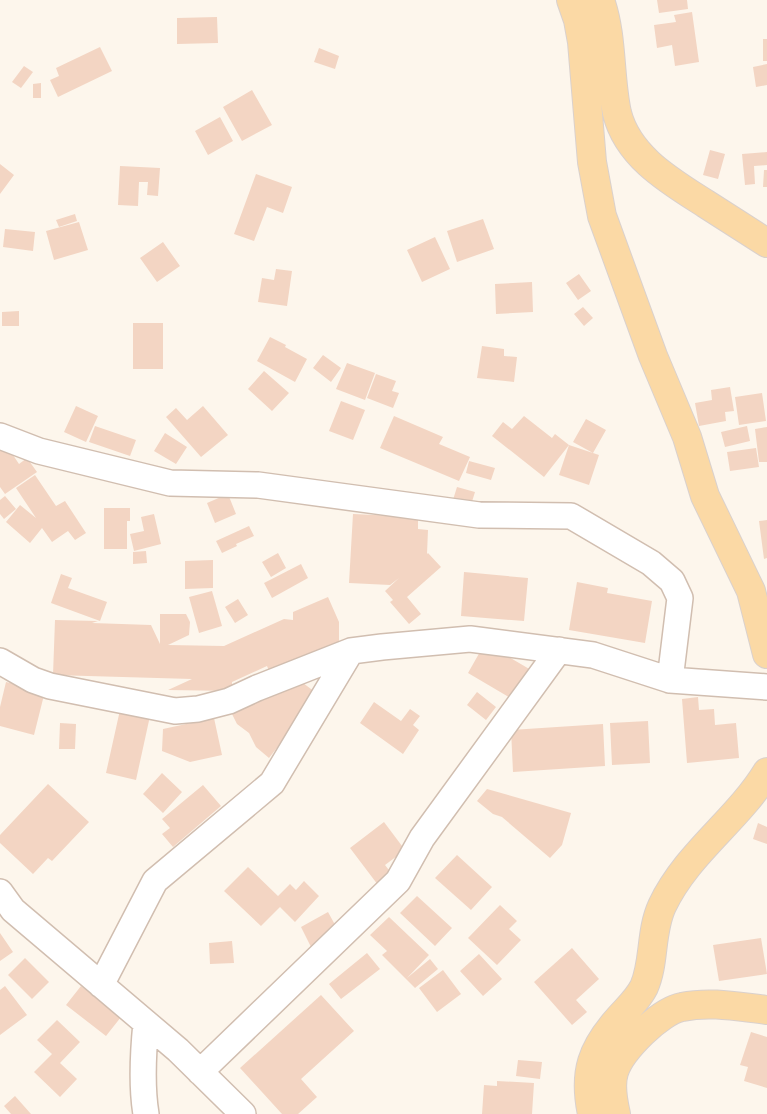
<svg xmlns="http://www.w3.org/2000/svg" width="767" height="1114" font-family="Lato,sans-serif">
	<rect width="100%" height="100%" fill="#fdf6ec"/>
	<!-- building -->
	<path fill="#f3d5c3" d="M 657,0 L 687,0 L 688,9 L 659,13 Z
		M 692,12 L 699,62 L 675,66 L 672,45 L 657,48 L 654,25 L 676,22 L 674,15 Z
		M 217,17 L 218,43 L 177,44 L 177,18 Z
		M 763,39 L 767,39 L 767,61 L 763,61 Z
		M 100,47 L 112,71 L 58,97 L 50,80 L 59,76 L 56,68 Z
		M 319,48 L 339,56 L 335,69 L 314,62 Z
		M 767,64 L 767,85 L 756,87 L 753,67 Z
		M 24,66 L 33,72 L 21,88 L 12,82 Z
		M 41,83 L 41,98 L 33,98 L 33,84 Z
		M 252,90 L 272,125 L 242,141 L 223,107 Z
		M 220,117 L 233,141 L 208,155 L 195,131 Z
		M 710,150 L 725,154 L 718,179 L 703,175 Z
		M 767,152 L 767,165 L 754,166 L 755,184 L 745,185 L 742,154 Z
		M 0,164 L 14,175 L 0,194 Z
		M 120,166 L 160,168 L 158,196 L 147,195 L 148,182 L 139,182 L 138,206 L 118,205 Z
		M 764,170 L 767,170 L 767,187 L 763,187 Z
		M 256,174 L 292,187 L 283,213 L 267,207 L 254,241 L 234,234 Z
		M 75,214 L 77,221 L 59,227 L 56,220 Z
		M 483,219 L 494,249 L 457,262 L 447,231 Z
		M 79,222 L 88,250 L 54,260 L 46,231 Z
		M 5,229 L 35,232 L 33,251 L 3,247 Z
		M 435,237 L 450,269 L 422,282 L 407,250 Z
		M 163,242 L 180,266 L 157,282 L 140,258 Z
		M 276,269 L 292,271 L 287,306 L 258,302 L 262,278 L 274,280 Z
		M 579,274 L 591,291 L 578,300 L 566,283 Z
		M 532,282 L 533,312 L 496,314 L 495,284 Z
		M 583,307 L 593,318 L 584,326 L 574,314 Z
		M 19,311 L 19,326 L 2,326 L 2,312 Z
		M 133,323 L 163,323 L 163,369 L 133,369 Z
		M 270,337 L 286,345 L 285,347 L 307,359 L 295,382 L 257,361 Z
		M 482,346 L 504,349 L 504,356 L 517,357 L 514,382 L 477,378 Z
		M 323,355 L 341,368 L 331,382 L 313,368 Z
		M 347,363 L 375,373 L 365,400 L 336,389 Z
		M 264,371 L 289,393 L 272,411 L 248,389 Z
		M 376,374 L 396,381 L 392,391 L 399,393 L 393,408 L 367,398 Z
		M 730,387 L 734,411 L 725,412 L 726,421 L 699,426 L 695,403 L 712,400 L 711,390 Z
		M 762,393 L 766,421 L 739,425 L 735,397 Z
		M 341,401 L 365,410 L 353,440 L 329,431 Z
		M 76,406 L 98,416 L 86,442 L 64,432 Z
		M 203,406 L 228,435 L 201,457 L 166,417 L 176,408 L 187,420 Z
		M 394,416 L 443,437 L 439,444 L 470,457 L 459,481 L 380,448 Z
		M 524,416 L 552,438 L 555,434 L 569,445 L 599,455 L 589,485 L 559,475 L 569,445 L 544,477 L 492,436 L 503,422 L 512,429 Z
		M 586,419 L 606,430 L 593,453 L 573,442 Z
		M 95,426 L 136,440 L 130,456 L 89,442 Z
		M 747,426 L 750,441 L 725,447 L 721,432 Z
		M 767,427 L 767,462 L 759,462 L 755,429 Z
		M 165,433 L 187,447 L 176,464 L 154,451 Z
		M 7,446 L 19,464 L 27,458 L 37,472 L 5,494 L 0,487 L 0,450 Z
		M 756,448 L 759,467 L 730,471 L 727,452 Z
		M 469,461 L 495,468 L 491,480 L 466,473 Z
		M 35,475 L 56,506 L 65,501 L 86,533 L 75,540 L 68,531 L 52,542 L 42,528 L 30,543 L 6,522 L 20,505 L 36,518 L 16,488 Z
		M 457,487 L 475,492 L 470,508 L 452,503 Z
		M 228,494 L 236,514 L 215,523 L 207,503 Z
		M 5,496 L 16,509 L 4,519 L 0,514 L 0,500 Z
		M 104,508 L 130,508 L 130,521 L 127,521 L 127,549 L 104,549 Z
		M 154,514 L 161,544 L 134,551 L 130,534 L 144,531 L 141,517 Z
		M 353,514 L 418,517 L 418,529 L 428,530 L 427,554 L 428,553 L 441,567 L 407,597 L 421,614 L 409,624 L 390,602 L 393,600 L 385,591 L 399,578 L 390,585 L 349,583 Z
		M 767,520 L 767,558 L 764,559 L 759,521 Z
		M 249,526 L 254,536 L 236,544 L 237,546 L 222,553 L 216,541 Z
		M 146,551 L 147,563 L 133,564 L 133,552 Z
		M 278,553 L 286,568 L 271,577 L 262,562 Z
		M 213,560 L 213,588 L 185,589 L 185,561 Z
		M 301,564 L 308,578 L 272,598 L 264,583 Z
		M 464,572 L 528,578 L 524,621 L 461,616 Z
		M 61,574 L 72,578 L 68,588 L 107,602 L 100,621 L 51,603 Z
		M 577,582 L 608,588 L 607,593 L 652,601 L 645,643 L 569,630 Z
		M 212,591 L 222,626 L 199,633 L 189,597 Z
		M 328,597 L 339,622 L 339,641 L 341,647 L 272,678 L 267,666 L 232,682 L 232,691 L 168,690 L 192,679 L 53,675 L 55,620 L 98,621 L 92,623 L 151,625 L 160,644 L 160,614 L 186,614 L 190,622 L 189,635 L 168,645 L 224,646 L 284,619 L 293,620 L 293,612 Z
		M 238,599 L 248,615 L 235,623 L 225,607 Z
		M 485,643 L 531,670 L 514,700 L 468,673 Z
		M 295,677 L 315,692 L 314,700 L 269,758 L 256,747 L 249,733 L 237,724 L 231,712 Z
		M 6,682 L 45,691 L 34,735 L 0,726 L 0,707 Z
		M 477,692 L 496,707 L 486,720 L 467,705 Z
		M 698,697 L 699,710 L 714,709 L 715,725 L 736,723 L 739,758 L 687,763 L 682,699 Z
		M 374,702 L 401,721 L 410,709 L 420,716 L 413,725 L 419,730 L 403,754 L 360,723 Z
		M 120,710 L 150,716 L 136,780 L 106,773 Z
		M 214,718 L 222,755 L 190,762 L 162,751 L 163,729 Z
		M 648,721 L 650,763 L 612,765 L 610,723 Z
		M 60,723 L 76,724 L 75,749 L 59,749 Z
		M 603,724 L 605,766 L 513,772 L 511,730 Z
		M 162,773 L 182,792 L 163,813 L 143,794 Z
		M 48,784 L 89,822 L 52,861 L 48,858 L 33,874 L 0,843 L 0,835 Z
		M 203,785 L 221,806 L 173,847 L 162,834 L 170,828 L 162,819 Z
		M 487,789 L 571,813 L 562,845 L 550,858 L 502,817 L 493,814 L 477,801 Z
		M 384,822 L 405,850 L 385,865 L 392,874 L 378,885 L 350,848 Z
		M 758,823 L 767,827 L 767,844 L 753,839 Z
		M 457,855 L 492,887 L 471,910 L 435,878 Z
		M 248,867 L 278,896 L 290,884 L 296,890 L 304,881 L 319,896 L 295,922 L 280,907 L 261,926 L 224,891 Z
		M 417,896 L 452,928 L 435,946 L 400,913 Z
		M 500,905 L 517,921 L 509,929 L 521,940 L 497,965 L 468,938 Z
		M 328,912 L 339,932 L 311,947 L 301,927 Z
		M 389,917 L 429,955 L 407,978 L 430,959 L 438,969 L 415,988 L 382,955 L 387,951 L 370,935 Z
		M 0,933 L 13,952 L 0,961 Z
		M 761,938 L 767,974 L 719,981 L 713,945 Z
		M 232,941 L 234,963 L 210,964 L 209,943 Z
		M 572,948 L 599,979 L 576,1000 L 587,1012 L 572,1025 L 534,982 Z
		M 367,953 L 380,969 L 341,999 L 329,984 Z
		M 479,954 L 502,979 L 483,996 L 460,971 Z
		M 25,958 L 49,982 L 32,999 L 8,975 Z
		M 443,970 L 461,994 L 437,1012 L 419,988 Z
		M 5,986 L 27,1015 L 0,1035 L 0,990 Z
		M 81,986 L 121,1017 L 106,1036 L 66,1005 Z
		M 321,995 L 354,1031 L 301,1079 L 317,1097 L 298,1114 L 282,1114 L 240,1068 Z
		M 57,1020 L 80,1042 L 60,1063 L 77,1079 L 60,1097 L 34,1072 L 52,1054 L 37,1040 Z
		M 751,1032 L 767,1037 L 767,1088 L 744,1081 L 748,1067 L 740,1065 Z
		M 518,1060 L 542,1062 L 540,1079 L 516,1076 Z
		M 497,1081 L 534,1083 L 532,1114 L 482,1114 L 484,1085 L 497,1086 Z
		M 15,1096 L 31,1114 L 11,1114 L 4,1106 Z"/>
	<g fill="none" stroke-linecap="round" stroke-linejoin="round">
		<defs>
			<path id="minor" d="M 0,436 L 39,451 L 170,483 L 258,485 L 479,515 L 571,516 L 651,563 L 672,581 L 680,598 L 670,680 L 767,687
				M 0,661 L 33,680 L 50,686 L 175,711 L 198,709 L 229,701 L 257,688 L 351,651 L 382,647 L 470,639 L 593,655 L 670,680
				M 0,892 L 13,910 L 178,1050 L 243,1114
				M 101,985 L 155,881 L 272,783 L 351,651
				M 146,1023 C 143,1053 141,1084 146,1114
				M 200,1072 L 398,881 L 422,838 L 559,650"/>
			<path id="major" d="M 571,0 L 578,20 L 582,42 L 592,162 L 602,216 L 653,356 L 687,437 L 705,496 L 751,591 L 767,654
				M 600,0 C 613,37 609,76 617,113 C 628,157 670,181 706,204 C 726,217 747,230 767,243
				M 592,1114 C 583,1072 592,1048 620,1017 C 629,1007 638,999 644,987 C 655,962 650,932 662,906 C 687,853 737,821 767,772
				M 616,1114 C 613,1101 610,1085 614,1072 C 621,1050 660,1011 682,1007 C 711,1001 739,1007 767,1010"/>
		</defs>
		<!-- minor casing -->
		<use href="#minor" stroke="#d1beb0" stroke-width="28"/>
		<!-- major casing -->
		<use href="#major" stroke="#dad1cd" stroke-width="30"/>
		<!-- minor -->
		<use href="#minor" stroke="#fff" stroke-width="25"/>
		<!-- major -->
		<use href="#major" stroke="#fbd9a5" stroke-width="28"/>
	</g>
</svg>
